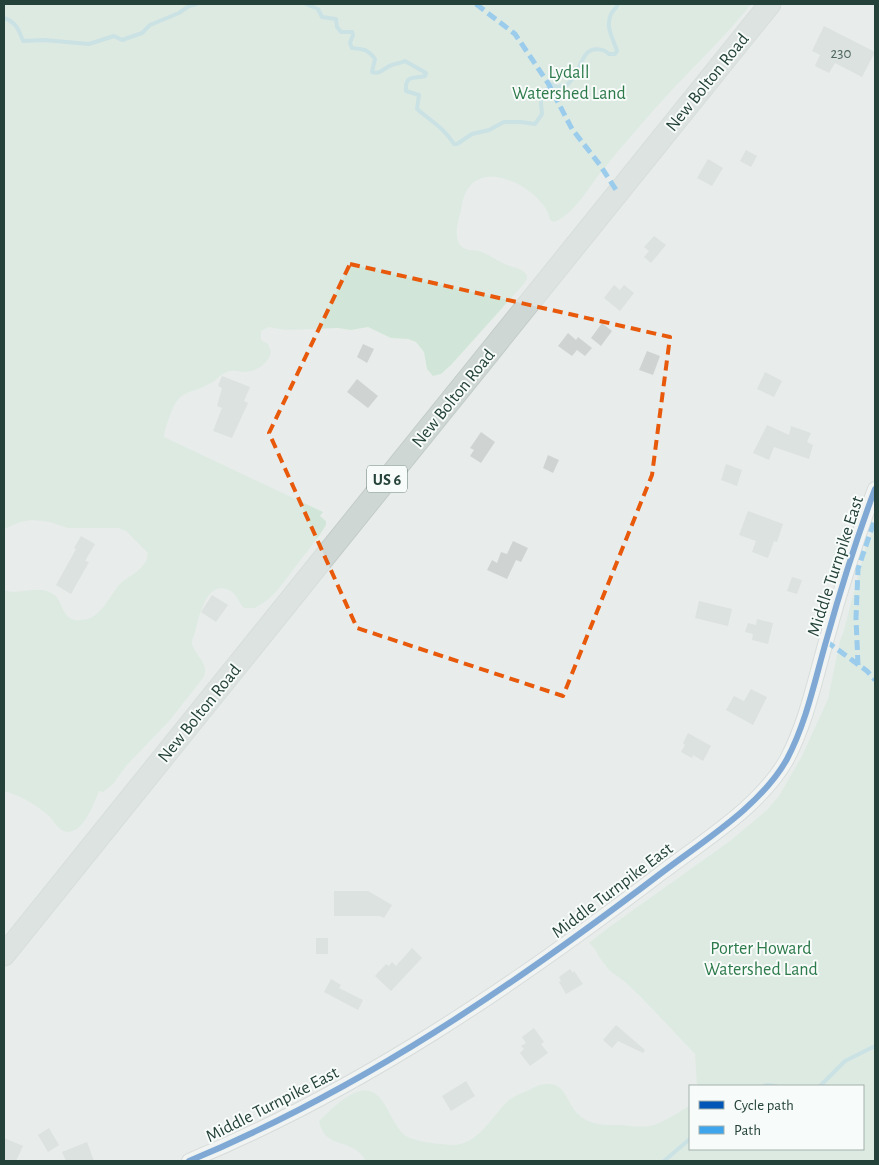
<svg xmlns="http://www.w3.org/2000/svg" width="879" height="1165" font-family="'Alegreya Sans',sans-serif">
	<rect width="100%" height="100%" fill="#e8edeb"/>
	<!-- green -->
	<path fill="#d1e6d8" d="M 4,4 L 751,4 C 727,35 698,62 671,91 C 647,117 623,145 601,172 C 587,189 575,214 554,222 L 550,220 C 549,215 547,210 544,206 C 525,179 470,157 462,205 C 460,217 450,241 464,248 C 468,251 474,250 479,251 C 489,254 497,261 507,265 C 515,268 521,268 527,275 L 527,279 L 522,286 L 451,365 L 441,374 L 433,376 L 427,369 L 424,352 L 416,342 L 408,339 L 391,338 L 368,327 L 351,330 L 338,328 L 285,330 L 269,327 L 261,331 L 261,340 L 268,344 L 271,352 C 269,363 256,372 245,372 C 240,372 235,370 230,371 C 222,372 217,380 211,383 C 186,397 180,387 169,418 C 167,425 164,430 164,437 L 323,512 L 320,516 L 326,521 L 326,525 L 319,536 L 276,592 L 266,601 L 255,608 L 244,608 C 238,602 237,594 229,590 C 207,580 200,614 196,628 C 195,634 192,638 192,643 C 194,656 211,663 203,678 L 170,720 L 126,766 L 113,784 L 103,792 L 99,791 C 94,803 82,838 64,831 C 57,829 53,819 48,815 C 35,804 20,795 4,791 L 4,590 C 20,596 38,584 53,594 C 65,602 60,622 82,620 C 101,619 109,596 120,584 C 127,577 138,573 144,564 C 147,561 147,557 148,553 L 126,531 L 118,528 L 68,528 L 50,522 L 32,520 L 20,522 L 4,529 Z
		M 875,523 L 875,1161 L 366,1161 C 352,1136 325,1151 319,1121 C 335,1106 365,1073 383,1102 C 390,1112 396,1129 406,1136 C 415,1142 440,1144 451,1145 C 477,1146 490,1119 506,1103 C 512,1096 521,1094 529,1090 C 535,1087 540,1084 547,1084 C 566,1083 567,1103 577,1113 C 590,1126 604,1125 620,1125 C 632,1126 642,1128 654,1125 C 663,1122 682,1111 690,1105 L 690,1149 L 863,1149 L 863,1086 L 697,1086 L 695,1054 L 641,997 L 624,981 L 610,971 L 599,957 L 595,949 L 589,943 L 608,928 L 730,841 L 767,810 L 779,796 L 802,756 L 828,699 L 840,641 L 844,630 L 866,546 Z"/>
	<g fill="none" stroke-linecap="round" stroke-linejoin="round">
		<!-- stream -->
		<path stroke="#a9d4db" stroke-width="4" d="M 306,4 L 318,9 L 322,17 L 336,19 L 337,27 L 341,32 L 352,32 L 353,35 L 350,43 L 352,48 C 363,49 368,49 375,59 L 372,72 C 382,75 384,67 392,65 C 397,63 401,63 405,61 L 426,73 L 425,76 C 414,79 405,74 406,91 L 419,95 L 417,109 C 430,120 445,129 454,144 L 457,144 L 472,134 L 489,130 L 504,122 L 521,122 L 535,124 L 542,114 L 540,92 L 547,89
			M 4,18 C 16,22 19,30 23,41 L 44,40 L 89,44 L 114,36 L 122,40 L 142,33 L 150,25 L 179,13 L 189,6 L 196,4
			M 552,84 L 556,87 L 567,85 C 577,76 580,61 587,53 C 594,47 604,49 609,54 L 615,54 L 617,51 C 613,38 605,27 611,14 C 613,10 616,9 618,4
			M 764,1086 L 767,1085 L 776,1086
			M 820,1086 L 845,1061 L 875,1046
			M 664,1161 L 690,1139"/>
	</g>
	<!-- building -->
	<path fill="#cfd4d2" d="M 824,26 L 875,52 L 862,77 L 835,63 L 829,73 L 815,66 L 820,55 L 812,51 Z
		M 746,150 L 757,156 L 751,167 L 740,161 Z
		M 708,159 L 723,168 L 712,186 L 697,178 Z
		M 654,236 L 666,245 L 651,263 L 644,257 L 649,251 L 644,247 Z
		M 614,285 L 620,290 L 624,285 L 634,293 L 620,311 L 604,298 Z
		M 602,323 L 612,331 L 601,346 L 591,338 Z
		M 568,333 L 576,340 L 578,337 L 592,348 L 585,356 L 577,350 L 572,356 L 558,346 Z
		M 363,344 L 374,349 L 367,363 L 357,357 Z
		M 647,351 L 660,356 L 653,375 L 639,370 Z
		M 765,372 L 782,381 L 774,397 L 757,389 Z
		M 222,376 L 250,387 L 244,401 L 248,403 L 232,438 L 213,431 L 222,408 L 217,406 L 222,388 L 218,386 Z
		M 357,379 L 378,396 L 368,408 L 347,392 Z
		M 767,425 L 789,435 L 791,426 L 811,433 L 807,442 L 813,445 L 809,459 L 774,447 L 769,460 L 753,453 Z
		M 481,432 L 495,442 L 481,463 L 470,456 L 474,450 L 470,448 Z
		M 548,455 L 559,460 L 553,473 L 543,468 Z
		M 726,464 L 742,470 L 737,486 L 721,480 Z
		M 748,511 L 783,524 L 777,542 L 774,541 L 768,558 L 752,552 L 756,541 L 739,535 Z
		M 81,536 L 95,544 L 85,561 L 89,562 L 71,594 L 56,585 L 76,549 L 74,548 Z
		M 513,541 L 528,548 L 521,562 L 516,560 L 507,579 L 487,570 L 492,560 L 497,563 L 501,552 L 507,554 Z
		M 792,577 L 802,580 L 797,594 L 787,591 Z
		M 212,595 L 228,605 L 216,622 L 201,612 Z
		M 699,601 L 732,609 L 728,626 L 695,618 Z
		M 757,619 L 773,623 L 768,644 L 752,640 L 753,634 L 745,632 L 748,623 L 756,625 Z
		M 751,689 L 767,697 L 753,725 L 726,710 L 734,696 L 744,701 Z
		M 688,733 L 711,746 L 703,761 L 693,755 L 692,758 L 681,752 L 685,745 L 683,743 Z
		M 334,891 L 368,891 L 392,905 L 384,918 L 380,916 L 334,916 Z
		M 316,938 L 328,938 L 328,954 L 316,954 Z
		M 412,948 L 422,958 L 391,991 L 375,976 L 386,964 L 389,966 L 392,962 L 396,966 Z
		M 570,969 L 573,973 L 574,971 L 583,984 L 566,994 L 559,982 L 561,981 L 559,977 Z
		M 331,979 L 341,985 L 339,988 L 363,1000 L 358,1010 L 324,992 Z
		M 616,1025 L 645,1050 L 643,1053 L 618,1041 L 612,1048 L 603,1040 Z
		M 534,1028 L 544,1042 L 541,1044 L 548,1053 L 530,1066 L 520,1053 L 524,1049 L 521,1046 L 526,1043 L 522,1037 Z
		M 466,1081 L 475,1096 L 451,1111 L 442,1096 Z
		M 49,1128 L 59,1145 L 48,1152 L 38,1135 Z
		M 4,1138 L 23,1146 L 16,1161 L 4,1161 Z
		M 87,1142 L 94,1161 L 66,1161 L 62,1152 Z"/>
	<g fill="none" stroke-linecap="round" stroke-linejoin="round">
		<defs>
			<path id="minor" d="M 189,1161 C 360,1090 513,986 660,874 C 703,841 761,806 787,759 C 807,721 815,679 827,638 C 841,588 857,537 875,489"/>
			<path id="primary" d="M 4,955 L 770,4"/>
		</defs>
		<!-- minor casing -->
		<use href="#minor" stroke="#c5cac8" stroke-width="16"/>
		<!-- primary casing -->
		<use href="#primary" stroke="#c3ccc9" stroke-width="23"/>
		<!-- minor -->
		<use href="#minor" stroke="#fcfcfc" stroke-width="14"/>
		<!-- primary -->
		<use href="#primary" stroke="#cfd7d5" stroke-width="21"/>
		<!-- quiet -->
		<path stroke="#3ea4ec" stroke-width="5" stroke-dasharray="10 5" stroke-linecap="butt" d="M 476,4 L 515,34 L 548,83 L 572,129 L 600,165 L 618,193
			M 826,641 L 867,671 L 875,680
			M 858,665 L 856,618 L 858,569 L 875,519"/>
		<defs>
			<path id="cycleway" d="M 189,1161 C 360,1090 513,986 660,874 C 703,841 761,806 787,759 C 807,721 815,679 827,638 C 841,588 857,537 875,489"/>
		</defs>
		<!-- cycleway casing -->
		<use href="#cycleway" stroke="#f7fbf9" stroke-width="9"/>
		<!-- cycleway -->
		<use href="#cycleway" stroke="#0057b8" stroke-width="6"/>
	</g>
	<!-- marked area -->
	<path d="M0 0H879V1165H0ZM 350,264 L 670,337 L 652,475 L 563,696 L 357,628 L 269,433 Z" fill="#e8edeb" fill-opacity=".55" fill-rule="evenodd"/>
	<path fill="none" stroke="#e8590c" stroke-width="4" stroke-dasharray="10 6" stroke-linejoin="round" d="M 350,264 L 670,337 L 652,475 L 563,696 L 357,628 L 269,433 Z"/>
	<g text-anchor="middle" stroke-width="4" stroke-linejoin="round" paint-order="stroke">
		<!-- number labels -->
		<g font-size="15" fill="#506761">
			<text x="841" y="58">230</text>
		</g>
		<!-- shield labels -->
		<rect fill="#f7fbf9" stroke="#637a73" stroke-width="1" x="367" y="465.5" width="40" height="27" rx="4"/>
		<g font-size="16" font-weight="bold" fill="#24423a">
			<text x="387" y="485">US 6</text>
		</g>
		<!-- park labels -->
		<g font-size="18" fill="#2d7a4b" stroke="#f7fbf9">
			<text x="569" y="78">Lydall<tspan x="569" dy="21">Watershed Land</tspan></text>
			<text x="761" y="954">Porter Howard<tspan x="761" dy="21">Watershed Land</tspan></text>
		</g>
		<!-- street labels -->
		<g font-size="18" fill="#24423a" stroke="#f7fbf9">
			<text transform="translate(707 82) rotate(-51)" y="6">New Bolton Road</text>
			<text transform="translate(453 398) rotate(-51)" y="6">New Bolton Road</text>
			<text transform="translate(835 566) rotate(-72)" y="6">Middle Turnpike East</text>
			<text transform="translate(199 713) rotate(-51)" y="6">New Bolton Road</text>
			<text transform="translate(612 890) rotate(-37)" y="6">Middle Turnpike East</text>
			<text transform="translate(272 1104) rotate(-27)" y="6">Middle Turnpike East</text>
		</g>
	</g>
	<!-- border -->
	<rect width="879" height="1165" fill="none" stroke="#24423a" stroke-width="10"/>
	<!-- legend -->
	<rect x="689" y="1085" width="175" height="65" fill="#f7fbf9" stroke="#a3b1ad"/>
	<rect x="699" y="1101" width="25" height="8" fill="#0057b8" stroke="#a3b1ad"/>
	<text x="734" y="1110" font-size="15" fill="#24423a">Cycle path</text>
	<rect x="699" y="1126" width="25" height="8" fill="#3ea4ec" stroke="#a3b1ad"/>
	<text x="734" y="1135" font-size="15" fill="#24423a">Path</text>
</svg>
